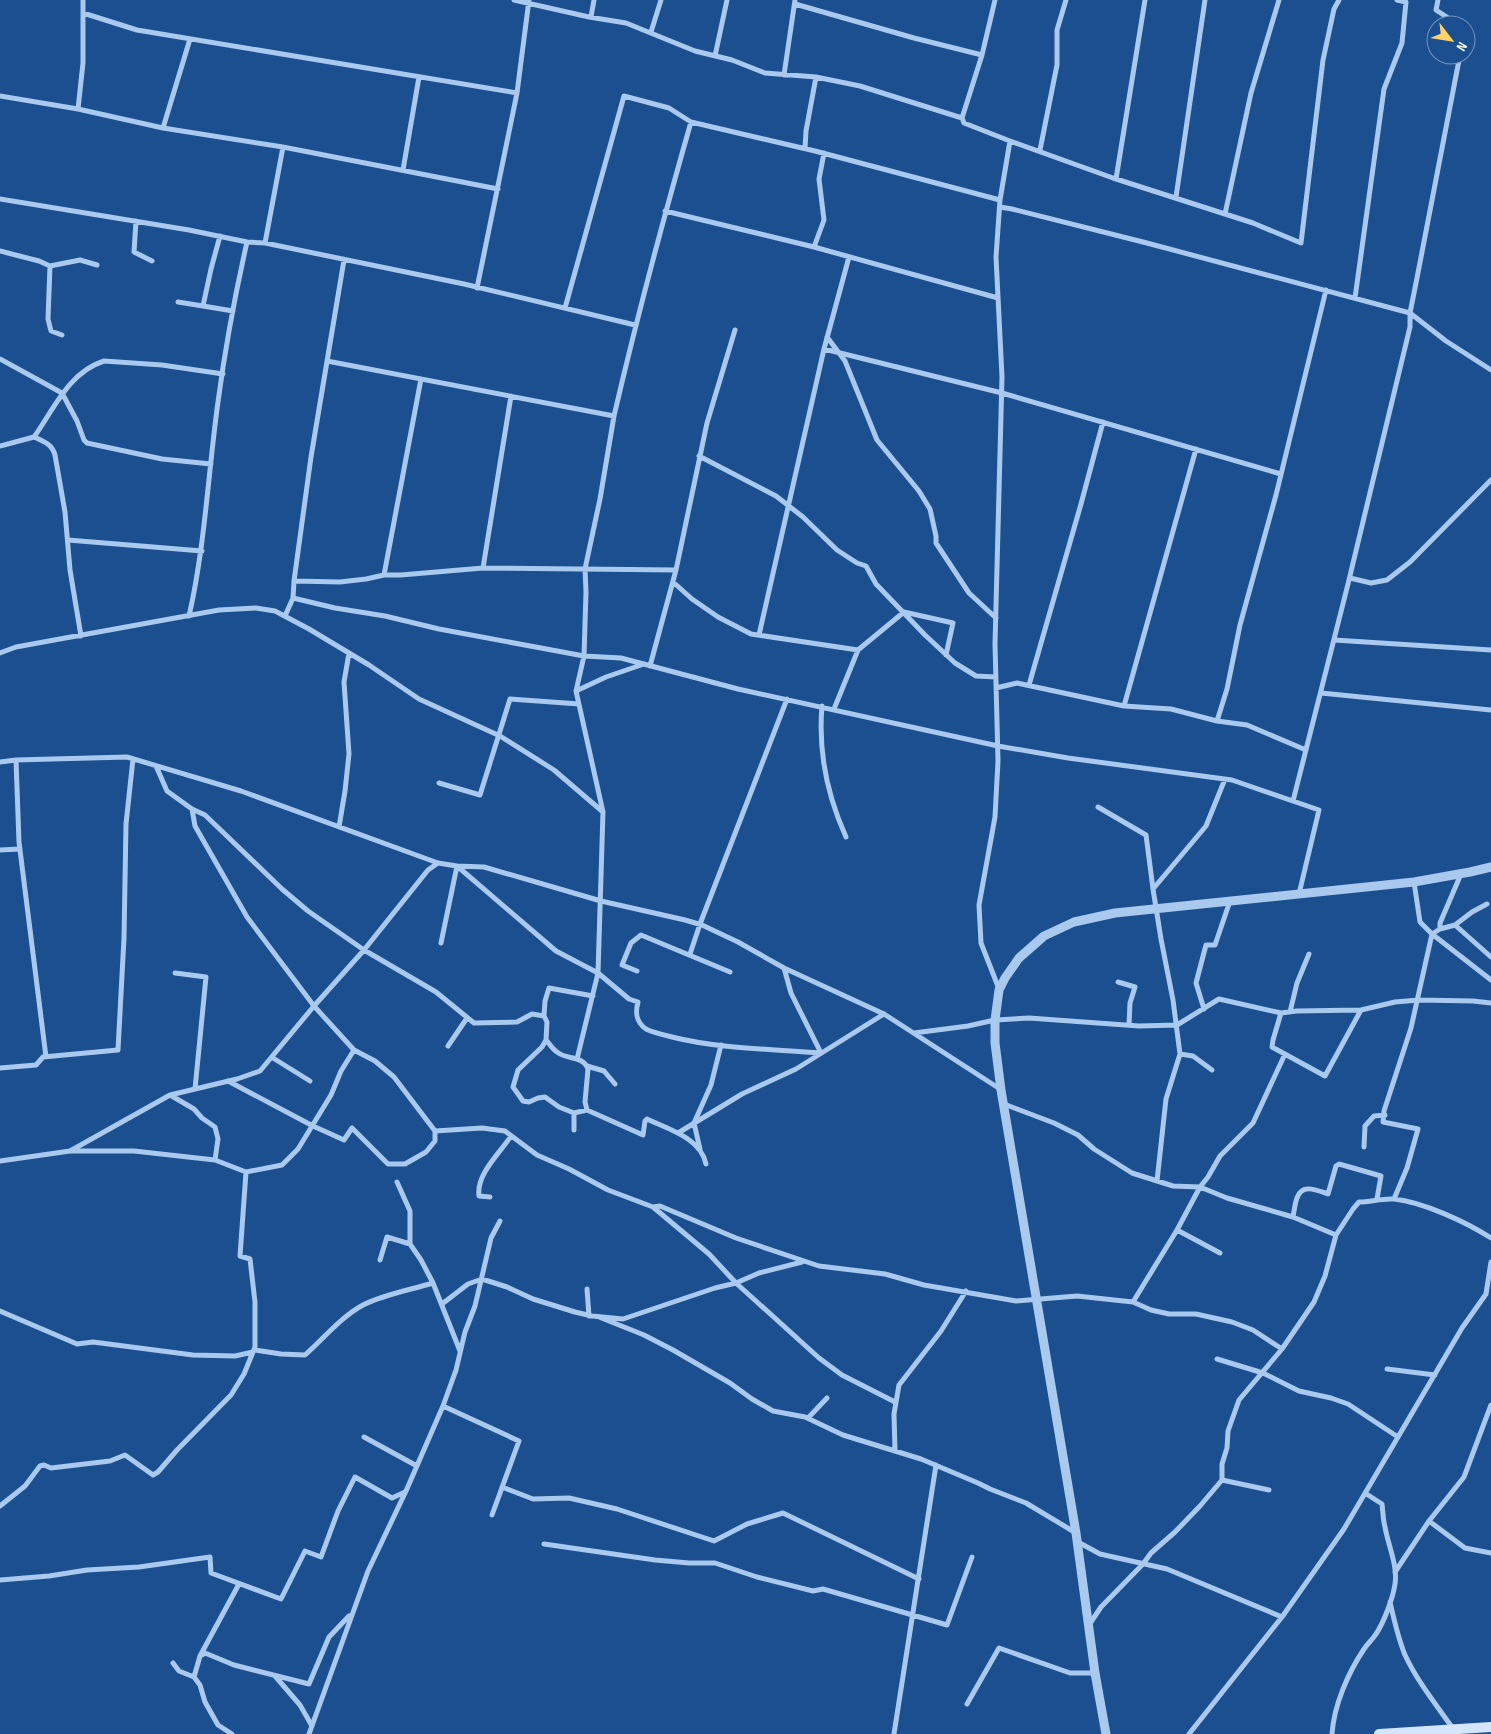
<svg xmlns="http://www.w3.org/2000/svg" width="1491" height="1734" font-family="'Sofia Sans Condensed',sans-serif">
	<rect width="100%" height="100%" fill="#1b4f8f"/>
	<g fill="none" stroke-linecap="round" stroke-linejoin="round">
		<!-- minor -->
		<path stroke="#a9c9ee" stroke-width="5" d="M 514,0 L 589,17 L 626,23 L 695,51 L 732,60 L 765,73 L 816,77 L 860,86 L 962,118
			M 995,0 L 982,55 L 962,118 L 964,123 L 1010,141 L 1000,200 L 996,257 L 1002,377 L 995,644 L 998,761 L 995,817 L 979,905 L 981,943 L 999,989
			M 1438,0 L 1436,10 L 1459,25
			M 795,4 L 914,38 L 982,55
			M 83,13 L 137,30 L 517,93
			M 591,17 L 594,0
			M 651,32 L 661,0
			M 715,56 L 727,0
			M 784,75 L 795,0
			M 0,96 L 78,109 L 163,128 L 283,147 L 498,189
			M 78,109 L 83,63 L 83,0
			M 163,128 L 190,39
			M 1010,141 L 1113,178 L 1253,223 L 1301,243 L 1323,60 L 1334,9 L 1339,0
			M 805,148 L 806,131 L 816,77
			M 1040,150 L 1057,65 L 1057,30 L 1066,0
			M 824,153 L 819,179 L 824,220 L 814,247 L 998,298
			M 403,170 L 419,77
			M 1116,179 L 1145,0
			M 1176,197 L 1205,0
			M 0,199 L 189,230 L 247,242 L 265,243 L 464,284 L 635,325
			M 1000,207 L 1012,209 L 1143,242 L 1410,313 L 1446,341 L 1491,370
			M 665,211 L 814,247
			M 1225,214 L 1251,93 L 1279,0
			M 136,221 L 134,252 L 152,261
			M 220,236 L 211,269 L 203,306 L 233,311
			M 265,243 L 283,147
			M 0,251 L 39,261 L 50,266 L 48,319 L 51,331 L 62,335
			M 50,266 L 80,260 L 97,265
			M 477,288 L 517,93 L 529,0
			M 1355,298 L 1384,89 L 1402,43 L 1406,2 L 1397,0
			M 178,302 L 203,306
			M 565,308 L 624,96 L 669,108 L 691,122 L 815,151 L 1000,200
			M 827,337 L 845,361 L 877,440 L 919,491 L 930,509 L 936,536 L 936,543 L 969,593 L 996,618
			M 824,349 L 1002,393 L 1281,474
			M 0,359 L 62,393 L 77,421 L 84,440 L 87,443 L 162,459 L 211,464
			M 327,361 L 614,416 L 600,499 L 585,569 L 586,592 L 584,656 L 576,691 L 603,812 L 598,973 L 577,1059
			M 614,416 C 637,317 663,220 691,122
			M 34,437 C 43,441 52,444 55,455 L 65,512 L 70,570 L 81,636
			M 0,446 L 34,437 C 54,409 69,372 104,361 L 162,365 L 223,374
			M 699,456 L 776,496 L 803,517 L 837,550 L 857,563 L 866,566 L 876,584 L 925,635 L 955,663 L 976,676 L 996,677
			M 68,540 L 202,551
			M 483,568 L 511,396
			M 384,575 L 421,379
			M 1350,578 L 1371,583 L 1387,580 L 1410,562 L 1491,480
			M 294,581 L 311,457 L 344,260
			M 673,582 L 692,599 L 718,617 L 751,634 L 858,650 L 904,612 L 953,623 L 946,655
			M 293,598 L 294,581 L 340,582 L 366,579 L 384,575 L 401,575 L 483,568 L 676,570
			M 189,616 C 205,546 208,474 218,402 C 225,349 235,295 247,242
			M 285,616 L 293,598 L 335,608 L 385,616 L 439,629 L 584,656 L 621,658 L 738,689 L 998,746 L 1068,758 L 1232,780 L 1319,810 L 1299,894
			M 759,635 L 824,349 L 849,257
			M 1334,640 L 1491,650
			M 0,653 L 16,647 L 219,610 L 256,608 L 275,611 L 309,629 L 369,665 L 419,699 L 500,736 L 554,770 L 603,812
			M 650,666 L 676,570 L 707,423 L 735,330
			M 1029,685 L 1081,504 L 1103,422
			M 996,688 L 1017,683 L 1124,706 L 1171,709 L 1217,721 L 1247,725 L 1306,750
			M 576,691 L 606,677 L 644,664
			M 1321,693 L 1491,710
			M 822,706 C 818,752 827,795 846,837
			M 1124,706 L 1196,449
			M 834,709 L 858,650
			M 1217,721 L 1227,689 L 1240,625 L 1276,495 L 1326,290
			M 16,760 L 19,842 L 46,1057
			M 0,762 L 16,760 L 127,757 L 241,791 L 438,863 L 457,866 L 484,867 L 601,901 L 685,920 L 702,925 L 738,942 L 784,968 L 884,1014 L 1000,1089
			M 156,766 L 167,791 L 192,809 L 205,815 L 282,889 L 308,911 L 364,950 L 436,992 L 474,1023 L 517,1022 L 532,1014 L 544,1016
			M 439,783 L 480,795 L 510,699 L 579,704
			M 1293,801 L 1348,584 L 1410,327 L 1410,313 L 1417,278 L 1460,55
			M 1098,807 L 1146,835 L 1153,889
			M 192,809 L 195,826 L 247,917 L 314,1006 L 354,1050 L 375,1061 L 394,1077 L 435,1131 L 435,1141 L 426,1152 L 405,1164 L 388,1164 L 352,1128 L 344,1140 L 313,1126 L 228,1081
			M 339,827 L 345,791 L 349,754 L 344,682 L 349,653
			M 0,850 L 20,849
			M 1414,882 L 1420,922 L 1432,934 L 1491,980
			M 1455,925 L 1472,912 L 1487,904
			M 1440,929 L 1455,925 L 1491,957
			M 441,943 L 457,866 L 556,951 L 598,973 L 629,999 L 638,1002 C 635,1013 636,1022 646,1029 C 654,1033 664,1035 672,1037 C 720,1049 772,1049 821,1053
			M 690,954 L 700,924 L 787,699
			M 784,968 L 791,993 L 821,1053
			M 637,971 L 622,965 L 631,943 L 641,935 L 730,972
			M 175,973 L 206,977 L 195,1089
			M 1118,982 L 1135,987 L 1130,1003 L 1129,1025
			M 593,996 L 549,988 L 545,1001 L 544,1016 L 547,1022 L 546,1040 L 542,1047 L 518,1070 L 513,1087 L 523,1101 L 529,1102 L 538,1098 L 545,1097 L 559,1107 L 574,1113 L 587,1110 L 643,1135 L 645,1121 L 647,1119 C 668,1129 701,1138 706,1164
			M 1204,1009 L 1196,983 L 1206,945 L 1215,945 L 1230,901
			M 1290,1012 L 1297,983 L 1309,954
			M 1281,1013 L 1273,1040 L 1272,1047 L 1325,1076 L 1361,1010
			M 914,1033 L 968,1026 L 995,1020 L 1029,1018 L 1139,1026 L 1177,1025 L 1219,999 L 1281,1013 L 1297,1011 L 1361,1010 L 1395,1002 L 1419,1000 L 1473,1001 L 1491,1003
			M 546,1040 C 550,1044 552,1049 557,1052 C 566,1060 583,1055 588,1069 L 585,1102 L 587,1110
			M 448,1046 L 467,1018
			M 1180,1054 L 1193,1056 L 1212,1070
			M 273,1058 L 310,1081
			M 587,1066 L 604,1071 L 615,1084
			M 0,1068 L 36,1065 L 43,1057 L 118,1050 L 124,938 L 126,824 L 133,759
			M 170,1095 L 194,1109 L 202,1118 L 215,1127 L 218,1139 L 215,1160
			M 1004,1104 L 1054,1123 L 1078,1135 L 1094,1149 L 1132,1173 L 1173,1186 L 1200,1187 L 1227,1198 L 1293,1217 L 1336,1235
			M 574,1130 L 574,1113
			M 435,1131 L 482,1128 L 505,1131 L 537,1155 L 569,1169 L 608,1190 L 653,1207 L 709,1254 L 736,1283 L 819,1358 L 842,1375 L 895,1402
			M 678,1133 L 742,1094 L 796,1069 L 884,1014
			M 1364,1147 L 1365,1126 L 1374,1116 L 1385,1115
			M 700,1149 L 694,1123 L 711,1085 L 721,1045
			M 70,1151 L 134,1151 L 215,1160 L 246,1172 L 282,1165 L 298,1149 L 331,1095 L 341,1071 L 354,1050
			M 0,1161 L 70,1151 L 170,1095 L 237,1079 L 260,1071 L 314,1006 L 364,950 L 428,870 L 438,863
			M 1157,1181 L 1166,1099 L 1180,1054 L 1173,1000 L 1161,939 L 1153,889 L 1206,826 L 1225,779
			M 397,1182 L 410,1211 L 410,1244 L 421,1260 L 433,1283 L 460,1351
			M 490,1197 L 479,1196 C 476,1174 500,1153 511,1136
			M 1394,1199 L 1407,1168 L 1418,1129 L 1383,1122 L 1384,1111 L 1411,1028 L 1432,934 L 1440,929 L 1440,923 L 1461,874
			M 653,1207 L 660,1206 L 736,1238 L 819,1266 L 885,1274 L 924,1285 L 1016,1301 L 1077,1296 L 1133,1302 L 1151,1310 L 1169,1314 L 1196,1314 L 1232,1322 L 1253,1330 L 1282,1349
			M 1293,1217 C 1295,1208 1295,1190 1307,1189 C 1313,1188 1322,1192 1328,1194 L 1336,1166 L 1339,1164 L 1381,1176 L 1377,1199
			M 1177,1230 L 1220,1253
			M 380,1260 L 387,1237 L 410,1244
			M 587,1289 L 589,1316
			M 1133,1302 L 1177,1230 L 1200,1187 L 1208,1177 L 1220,1156 L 1253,1123 L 1285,1054
			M 442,1304 L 468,1284 L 482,1279 L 507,1287 L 533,1299 L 575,1312 L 592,1316 L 623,1319 L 715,1288 L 736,1283 L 759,1273 L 802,1262
			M 0,1311 L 77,1344 L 93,1342 L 193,1355 L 235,1356 L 253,1352
			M 599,1317 L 644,1335 L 673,1350 L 730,1383 L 752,1399 L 773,1411 L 805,1417 L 843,1435 L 921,1459 L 978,1483 L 990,1489 L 1026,1503 L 1076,1533
			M 255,1350 L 281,1354 L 305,1355 C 324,1338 341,1317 363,1305 C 385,1294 410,1290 433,1283
			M 1217,1359 L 1263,1373 L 1299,1391 L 1331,1398 L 1348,1404 L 1398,1437
			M 1387,1369 L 1435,1375
			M 443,1406 L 519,1441 L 492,1515
			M 808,1418 L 827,1398
			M 364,1437 L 417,1466
			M 895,1451 L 894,1414 L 899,1385 L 941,1331 L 966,1291
			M 1222,1480 L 1269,1490
			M 502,1487 L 533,1499 L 569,1498 L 617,1509 L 714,1541 L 747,1524 L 783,1513 L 919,1579
			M 0,1506 L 25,1486 L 40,1466 L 44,1465 L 51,1468 L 110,1461 L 125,1455 L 153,1475 L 158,1472 L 177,1450 L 231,1395 L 244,1374 L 255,1347 L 255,1302 L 250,1259 L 240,1256 L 246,1172
			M 1429,1521 L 1465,1548 L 1491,1553
			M 1078,1542 L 1100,1554 L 1167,1569 L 1282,1617
			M 544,1544 L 655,1560 L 689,1563 L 715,1563 L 757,1577 L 813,1591 L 823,1589 L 947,1625 L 972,1557
			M 1395,1572 L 1429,1521 L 1464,1477 L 1491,1405
			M 0,1580 L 49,1576 L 87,1570 L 139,1567 L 210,1557 L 211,1573 L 281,1599 L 305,1551 L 321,1557 L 338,1511 L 355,1477 L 392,1498 L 405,1492
			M 1390,1602 C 1394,1620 1398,1638 1405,1655 C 1417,1681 1437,1706 1454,1730
			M 1089,1625 L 1101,1607 L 1143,1564 L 1151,1553 L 1175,1532 L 1200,1506 L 1222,1480 L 1222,1464 L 1227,1448 L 1228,1431 L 1239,1400 L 1282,1349 L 1314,1302 L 1325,1276 L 1336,1235 L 1353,1209 L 1359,1202 C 1371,1202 1382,1198 1394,1199 C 1423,1202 1466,1222 1491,1238
			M 200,1656 L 239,1584
			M 173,1663 L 179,1671 L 194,1677 L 200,1685 L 205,1702 L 218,1725 L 232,1734
			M 275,1676 L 300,1705 L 312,1726
			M 194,1677 L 200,1656 L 205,1653 L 234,1665 L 309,1684 L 329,1637 L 349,1616
			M 967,1704 L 999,1648 L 1070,1673 L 1095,1673
			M 309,1734 L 368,1571 L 406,1491 L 443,1406 L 456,1370 L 465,1332 L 475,1306 L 491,1238 L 500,1221
			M 894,1734 L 936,1465
			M 1189,1734 L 1282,1617 L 1344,1529 L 1462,1328 L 1486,1294 L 1491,1262
			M 1332,1734 C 1334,1705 1348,1673 1364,1649 C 1368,1643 1373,1639 1376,1634 C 1384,1622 1393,1598 1395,1584 C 1398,1566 1388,1545 1385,1527 C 1383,1520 1383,1512 1382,1504 L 1365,1493"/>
		<!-- tertiary -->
		<path stroke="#a9c9ee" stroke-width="9" d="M 1106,1734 L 1095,1673 L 1076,1533 L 1001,1090 L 995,1043 L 995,1020 L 999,990 L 1005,978 L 1019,958 L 1044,936 L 1074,922 L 1115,913 L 1414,882 L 1470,872 L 1491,867"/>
		<!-- secondary -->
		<path stroke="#d6e6fa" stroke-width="10" d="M 1379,1734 L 1491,1727"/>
	</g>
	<!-- north arrow -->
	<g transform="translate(1451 40) rotate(121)"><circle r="24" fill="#1b4f8f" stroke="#7695bc"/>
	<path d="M0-4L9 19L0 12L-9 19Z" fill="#ffd166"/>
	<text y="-8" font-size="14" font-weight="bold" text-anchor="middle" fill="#ffffff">N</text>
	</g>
</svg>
